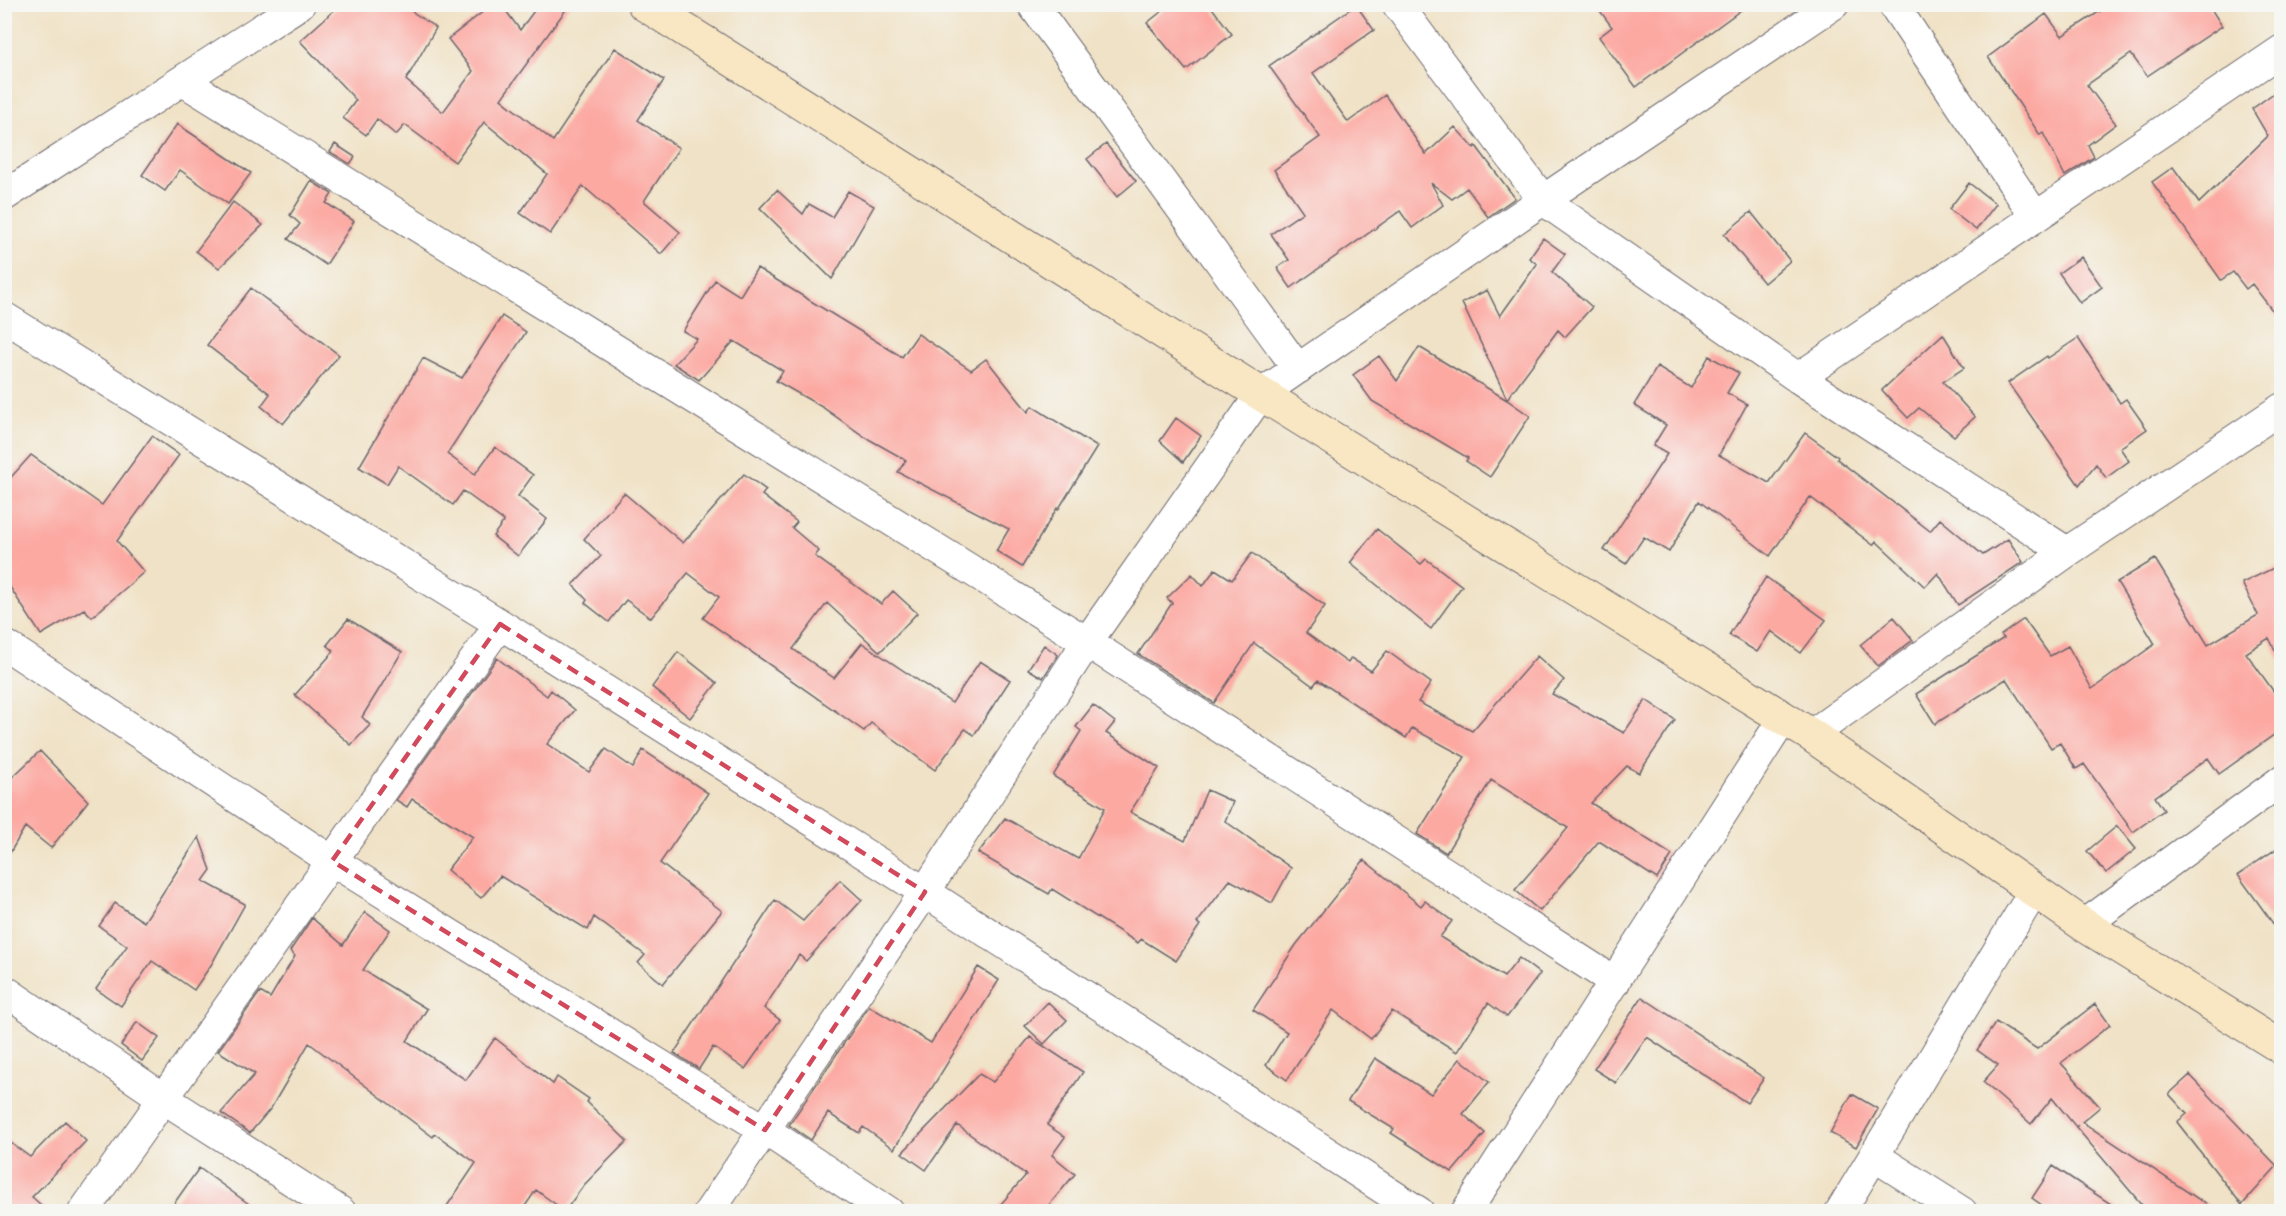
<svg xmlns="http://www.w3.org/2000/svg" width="2286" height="1216" font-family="'Balsamiq Sans',sans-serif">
	<rect width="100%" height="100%" fill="#f6f6f2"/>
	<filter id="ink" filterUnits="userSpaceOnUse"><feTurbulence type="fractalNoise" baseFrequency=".0167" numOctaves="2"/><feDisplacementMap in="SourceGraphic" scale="12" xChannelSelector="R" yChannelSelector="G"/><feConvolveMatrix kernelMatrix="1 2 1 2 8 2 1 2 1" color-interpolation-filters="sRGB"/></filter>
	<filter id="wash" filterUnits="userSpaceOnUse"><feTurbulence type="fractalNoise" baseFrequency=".008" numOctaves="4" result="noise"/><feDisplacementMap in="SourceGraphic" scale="24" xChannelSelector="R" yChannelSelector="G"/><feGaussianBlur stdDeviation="1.35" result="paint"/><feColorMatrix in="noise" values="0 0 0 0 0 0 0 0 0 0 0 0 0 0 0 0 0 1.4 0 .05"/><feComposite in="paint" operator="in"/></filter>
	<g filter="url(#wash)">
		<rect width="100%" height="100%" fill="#f0e2c6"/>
		<g id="blocks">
			<!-- building -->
			<path fill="#fca9a2" d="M 341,4 L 401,4 L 436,28 L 406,80 L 443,112 L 473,71 L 448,39 L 493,4 L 501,4 L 520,30 L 539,4 L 570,4 L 501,99 L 553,141 L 615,48 L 664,80 L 638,120 L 679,148 L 644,201 L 680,232 L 661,254 L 583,186 L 550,234 L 520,213 L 547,174 L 484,122 L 455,162 L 405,125 L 396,135 L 377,119 L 366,135 L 343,118 L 356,100 L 300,41 Z
				M 1171,4 L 1209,4 L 1232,34 L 1186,70 L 1147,23 Z
				M 1595,4 L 1749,4 L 1636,87 L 1599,37 L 1612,27 Z
				M 2111,4 L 2208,4 L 2222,26 L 2147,76 L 2131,54 L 2087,85 L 2116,124 L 2088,145 L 2094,157 L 2065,176 L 2043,133 L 2040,135 L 1988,57 L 2046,14 L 2062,36 Z
				M 1356,5 L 1374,30 L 1313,73 L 1348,122 L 1385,95 L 1426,154 L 1455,127 L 1474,148 L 1476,146 L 1515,198 L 1488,217 L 1467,188 L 1452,199 L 1431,183 L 1443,205 L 1412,228 L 1400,211 L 1291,288 L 1277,268 L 1289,260 L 1271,234 L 1303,212 L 1274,170 L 1320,137 L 1269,66 Z
				M 2282,87 L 2282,323 L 2252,284 L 2246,289 L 2233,272 L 2221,280 L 2152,182 L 2173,167 L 2199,203 L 2268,136 L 2252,109 Z
				M 177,124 L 251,173 L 228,204 L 180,170 L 165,191 L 142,175 Z
				M 335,144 L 355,157 L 350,164 L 330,152 Z
				M 1106,144 L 1136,181 L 1117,197 L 1087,159 Z
				M 311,181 L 332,194 L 326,203 L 354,221 L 326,265 L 288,239 L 300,224 L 290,215 Z
				M 1969,183 L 1996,204 L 1976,230 L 1949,209 Z
				M 777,190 L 803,214 L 809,204 L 832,217 L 848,191 L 874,206 L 832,279 L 760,208 Z
				M 233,202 L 263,225 L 219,268 L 196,251 Z
				M 1751,212 L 1790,261 L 1764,283 L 1724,234 Z
				M 1543,238 L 1565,254 L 1552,272 L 1592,307 L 1565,337 L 1558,330 L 1507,399 L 1462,303 L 1487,290 L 1500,316 L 1537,264 L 1529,258 Z
				M 2081,257 L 2102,287 L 2080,303 L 2059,273 Z
				M 757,268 L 902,357 L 918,334 L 971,370 L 986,359 L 1028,412 L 1032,406 L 1097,447 L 1058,510 L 1057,508 L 1022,567 L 996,551 L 1009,529 L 898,472 L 906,460 L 865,437 L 822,407 L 776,381 L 783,371 L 734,341 L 699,380 L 674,364 L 697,339 L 683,331 L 715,280 L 740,296 Z
				M 251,288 L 339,355 L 283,424 L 261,406 L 270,394 L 207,345 Z
				M 502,316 L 526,332 L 447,454 L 475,474 L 495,447 L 533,475 L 518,496 L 547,519 L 518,556 L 493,536 L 504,521 L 463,491 L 453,505 L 398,466 L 387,484 L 359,467 L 423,358 L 462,378 Z
				M 1943,334 L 1964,368 L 1943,382 L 1975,417 L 1954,436 L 1919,408 L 1908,418 L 1882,390 Z
				M 2078,338 L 2120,403 L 2126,399 L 2147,429 L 2120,448 L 2129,461 L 2106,478 L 2096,464 L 2079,485 L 2008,383 L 2047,356 L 2048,358 Z
				M 1419,347 L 1507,400 L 1530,416 L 1490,477 L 1466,461 L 1468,458 L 1372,401 L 1353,375 L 1379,356 L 1397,381 Z
				M 1709,356 L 1739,373 L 1727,393 L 1747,404 L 1719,455 L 1769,483 L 1805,433 L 1838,457 L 1837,459 L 1930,531 L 1940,519 L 1983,555 L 2008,539 L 2023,562 L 1958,605 L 1938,573 L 1925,587 L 1876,541 L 1873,545 L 1810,497 L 1770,556 L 1699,501 L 1669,552 L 1644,537 L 1626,564 L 1604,550 L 1667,454 L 1653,446 L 1666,425 L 1634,405 L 1657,367 L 1691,388 Z
				M 1176,418 L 1201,436 L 1183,462 L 1160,441 Z
				M 152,436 L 179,455 L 117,541 L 144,572 L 92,617 L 84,609 L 41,635 L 4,578 L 4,485 L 31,455 L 102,505 Z
				M 744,474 L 766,490 L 762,495 L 797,522 L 792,528 L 819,551 L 815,556 L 881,604 L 893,591 L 917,613 L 880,652 L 827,603 L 793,649 L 834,678 L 862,643 L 952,703 L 980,661 L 1010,680 L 974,735 L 965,729 L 935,770 L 871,723 L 864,731 L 703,618 L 719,597 L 688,573 L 651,618 L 626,600 L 609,622 L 585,603 L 587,600 L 573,585 L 601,556 L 584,539 L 624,493 L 683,543 Z
				M 1377,529 L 1421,564 L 1426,559 L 1462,586 L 1431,629 L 1350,563 Z
				M 1252,553 L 1325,606 L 1306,633 L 1348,663 L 1351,658 L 1371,671 L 1387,651 L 1431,683 L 1418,702 L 1472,731 L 1537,656 L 1564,680 L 1552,694 L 1624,733 L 1646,700 L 1675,720 L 1639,773 L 1627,766 L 1591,803 L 1672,855 L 1657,879 L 1599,841 L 1540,911 L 1515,890 L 1568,828 L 1491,780 L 1446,853 L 1417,834 L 1465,757 L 1412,728 L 1406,738 L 1318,680 L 1313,686 L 1254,643 L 1214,703 L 1138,654 L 1172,603 L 1167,598 L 1192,574 L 1203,586 L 1215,569 L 1232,580 Z
				M 2155,559 L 2208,645 L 2258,615 L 2242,583 L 2282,564 L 2282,664 L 2269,638 L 2246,653 L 2282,703 L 2282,729 L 2219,774 L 2208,758 L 2155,797 L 2164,810 L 2133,832 L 2084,764 L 2076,769 L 2060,743 L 2051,748 L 2006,679 L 1935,724 L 1916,694 L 2004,638 L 2001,635 L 2024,619 L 2050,656 L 2068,646 L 2092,689 L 2155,644 L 2117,582 Z
				M 1766,577 L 1826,620 L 1801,653 L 1771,631 L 1757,652 L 1729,635 Z
				M 1894,617 L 1913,640 L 1878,666 L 1860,645 Z
				M 348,619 L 402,652 L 362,717 L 370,725 L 351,745 L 295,695 L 334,651 L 327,645 Z
				M 1044,645 L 1058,655 L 1043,678 L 1028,669 Z
				M 678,652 L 717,683 L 690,718 L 652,687 Z
				M 497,658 L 547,696 L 551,690 L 575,710 L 547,744 L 589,772 L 606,749 L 633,768 L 643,750 L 708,793 L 660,863 L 722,911 L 663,984 L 638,963 L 645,955 L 594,917 L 588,930 L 500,876 L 481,898 L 447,870 L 473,837 L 412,799 L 407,807 L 396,800 Z
				M 1093,705 L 1115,722 L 1106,733 L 1159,768 L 1130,812 L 1185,841 L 1207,790 L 1233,802 L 1225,821 L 1291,868 L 1272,903 L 1230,880 L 1197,923 L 1200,925 L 1176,961 L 1141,939 L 1138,943 L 1052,889 L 1049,894 L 978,853 L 1005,818 L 1078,859 L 1105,808 L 1053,776 L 1081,731 L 1076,727 Z
				M 40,751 L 88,801 L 51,848 L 25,827 L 4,863 L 4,785 Z
				M 2117,826 L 2136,849 L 2106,873 L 2087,851 Z
				M 199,837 L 211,870 L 203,881 L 245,904 L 211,965 L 194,990 L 152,961 L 121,1006 L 96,989 L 127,946 L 99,926 L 115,903 L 144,922 Z
				M 2282,845 L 2282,936 L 2238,875 Z
				M 1364,860 L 1421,906 L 1425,901 L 1452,921 L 1440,937 L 1504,977 L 1519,958 L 1540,974 L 1507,1017 L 1488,1003 L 1457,1052 L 1392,1011 L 1371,1039 L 1333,1010 L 1287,1080 L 1266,1065 L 1287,1032 L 1253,1010 L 1296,945 Z
				M 840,880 L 862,900 L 806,961 L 799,955 L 764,1008 L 780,1020 L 745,1069 L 713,1047 L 699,1069 L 674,1053 L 775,900 L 803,921 Z
				M 365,912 L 390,930 L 363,970 L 427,1009 L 407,1041 L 466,1080 L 495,1038 L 553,1084 L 557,1077 L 589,1099 L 587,1102 L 627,1141 L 584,1185 L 565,1211 L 536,1190 L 521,1212 L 443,1212 L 476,1163 L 435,1134 L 433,1137 L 309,1043 L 271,1108 L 250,1133 L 221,1113 L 255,1074 L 218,1051 L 260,992 L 270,998 L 295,956 L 290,951 L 312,918 L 343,945 Z
				M 978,967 L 999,980 L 894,1149 L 863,1127 L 859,1133 L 828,1113 L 811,1140 L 789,1125 L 869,1006 L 931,1043 Z
				M 1642,997 L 1764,1078 L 1747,1103 L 1647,1037 L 1616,1083 L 1594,1069 Z
				M 1048,1002 L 1067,1020 L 1044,1044 L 1025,1026 Z
				M 2095,1004 L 2110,1025 L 2061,1063 L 2100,1107 L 2082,1122 L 2218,1212 L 2148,1212 L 2076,1127 L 2078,1125 L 2076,1127 L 2052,1098 L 2031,1124 L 1983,1082 L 1998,1065 L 1977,1050 L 1996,1022 L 2037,1049 Z
				M 137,1022 L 159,1038 L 142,1061 L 121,1045 Z
				M 1030,1037 L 1083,1072 L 1047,1125 L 1065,1137 L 1052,1155 L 1075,1174 L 1043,1212 L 994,1212 L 1026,1175 L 957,1125 L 926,1170 L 902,1153 L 979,1074 L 993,1082 Z
				M 1375,1058 L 1431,1094 L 1460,1059 L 1489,1082 L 1463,1114 L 1485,1133 L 1452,1172 L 1391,1133 L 1394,1129 L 1348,1101 Z
				M 2190,1075 L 2277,1166 L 2242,1205 L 2177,1122 L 2187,1114 L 2169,1094 Z
				M 1852,1094 L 1878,1109 L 1856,1147 L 1830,1133 Z
				M 65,1121 L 86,1141 L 32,1197 L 49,1212 L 4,1212 L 4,1138 L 30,1157 Z
				M 2053,1166 L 2123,1212 L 2052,1212 L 2032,1198 Z
				M 199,1168 L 260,1212 L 168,1212 Z"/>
		</g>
	</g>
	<g filter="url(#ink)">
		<use href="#blocks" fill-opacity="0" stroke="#6a656c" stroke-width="1.5"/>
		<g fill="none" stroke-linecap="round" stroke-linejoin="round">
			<defs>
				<path id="street" d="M 1032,4 L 1298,369
					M 1397,4 L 1543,200 L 1798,378 L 2067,552
					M 1893,4 L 2035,216
					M 183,81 L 1087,642 L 1615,982
					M 4,196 L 300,4
					M 4,317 L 500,624 L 925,892 L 1419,1212
					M 1798,378 L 2282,50
					M 4,644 L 332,861 L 765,1130 L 889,1212
					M 1811,735 L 2067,552 L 2282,408
					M 2084,925 L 2282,780
					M 4,990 L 163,1098 L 341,1212
					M 1874,1156 L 1962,1212
					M 83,1212 L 500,624
					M 709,1212 L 925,892 L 1087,642 L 1261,394 L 1543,200 L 1834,4
					M 1466,1212 L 1783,719
					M 1840,1212 L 2034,891"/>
				<path id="secondary" d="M 644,4 L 1261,394 L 1811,735 L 2084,925 L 2282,1048"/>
			</defs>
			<!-- street casing -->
			<use href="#street" stroke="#6a656c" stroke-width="32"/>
			<!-- secondary casing -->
			<use href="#secondary" stroke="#6a656c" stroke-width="35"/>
			<!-- street -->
			<use href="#street" stroke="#fff" stroke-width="30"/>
			<!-- secondary -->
			<use href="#secondary" stroke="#f9e7c3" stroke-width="33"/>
		</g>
	</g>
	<!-- marked area -->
	<path fill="none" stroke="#d1495b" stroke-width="4.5" stroke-dasharray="12 8" stroke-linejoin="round" d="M 500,624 L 925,892 L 765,1130 L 332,861 Z"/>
	<!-- margin -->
	<rect width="2286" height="1216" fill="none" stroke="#f6f6f2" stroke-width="24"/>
</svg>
